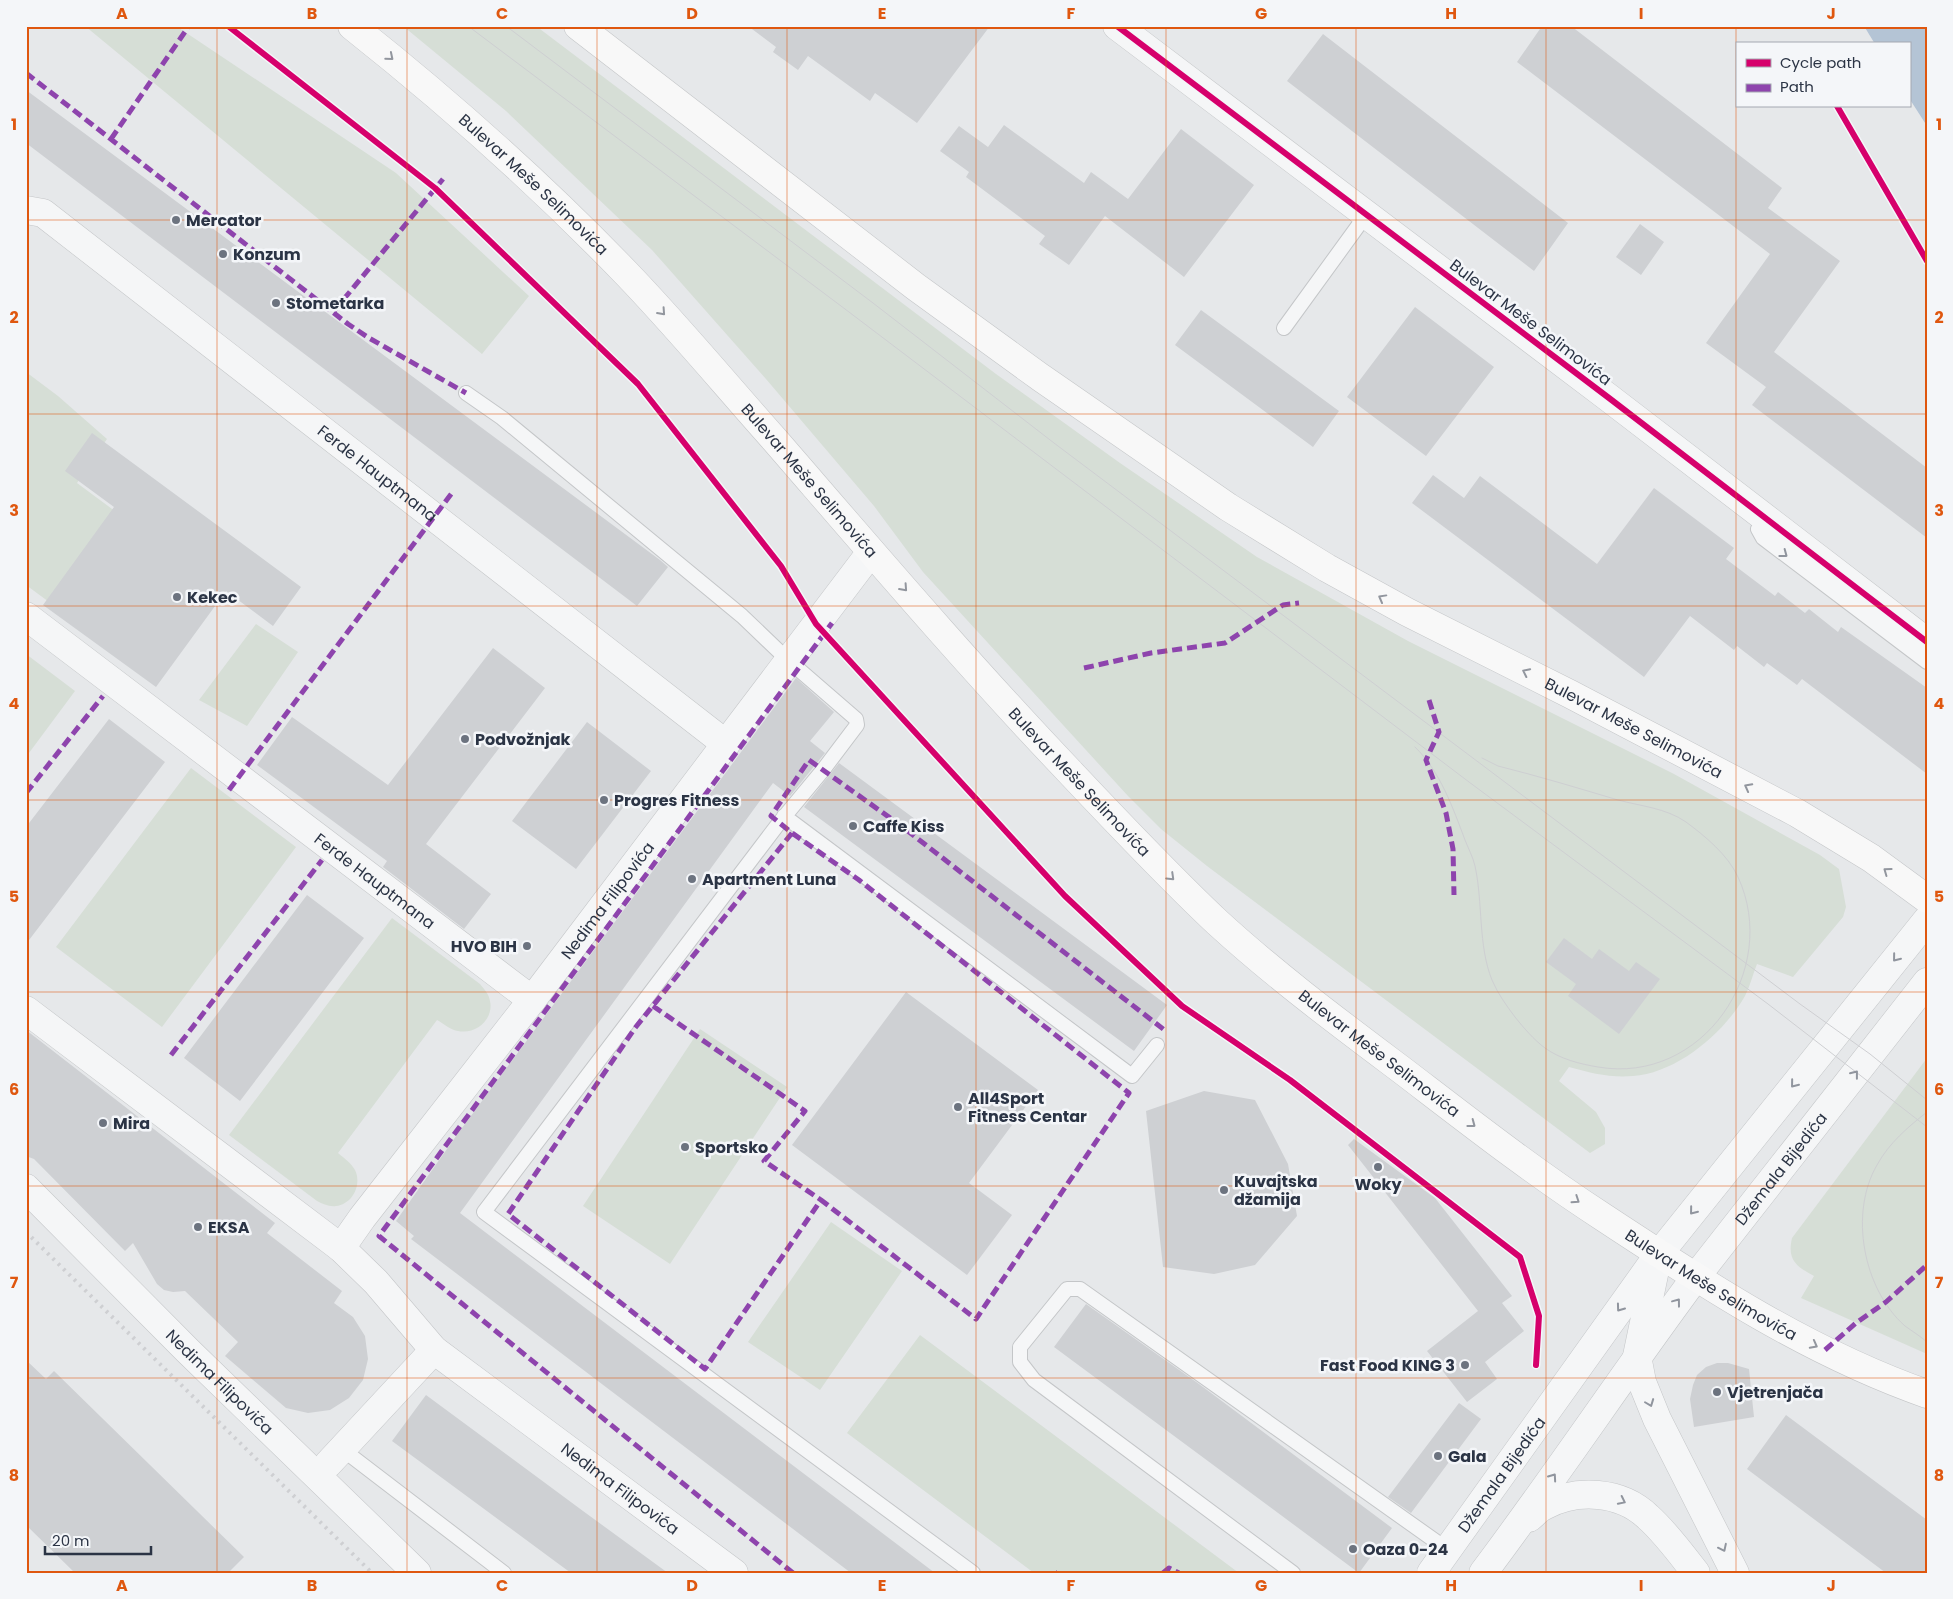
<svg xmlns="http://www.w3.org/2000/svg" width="1953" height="1599" font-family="Poppins,sans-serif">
	<rect width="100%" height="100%" fill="#e6e8ea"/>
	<!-- green -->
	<path fill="#d6ded6" d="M 85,26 L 176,26 L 396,173 L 529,296 L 482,354 Z
		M 403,26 L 536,26 L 996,374 L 1120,463 L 1257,557 L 1408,641 L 1674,774 L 1820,855 L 1839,869 L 1846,907 L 1843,917 L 1793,977 L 1757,964 C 1753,974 1750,986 1745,996 C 1724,1033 1677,1073 1633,1076 C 1611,1078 1590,1073 1569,1067 L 1559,1081 L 1596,1112 L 1605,1128 L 1605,1144 L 1590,1153 L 1207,866 L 1161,829 L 1128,796 L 923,572 L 874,506 L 766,379 L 652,250 L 506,111 Z
		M 26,372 L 58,396 L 107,439 L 77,483 L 131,523 L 64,613 L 26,585 Z
		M 256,624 L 298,652 L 247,726 L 199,700 Z
		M 26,654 L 75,691 L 26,757 Z
		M 191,768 L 296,847 L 162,1027 L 56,947 Z
		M 392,918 L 480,984 C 484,989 489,994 490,1001 C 494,1019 476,1035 458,1031 C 451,1030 444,1024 437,1020 L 338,1153 C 344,1158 351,1163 355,1170 C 362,1184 353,1204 336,1206 C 329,1207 323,1204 317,1201 L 229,1135 Z
		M 700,1029 L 787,1087 L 670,1264 L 583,1206 Z
		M 1927,1058 L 1927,1354 L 1801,1298 L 1814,1276 C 1796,1266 1787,1260 1792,1238 Z
		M 831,1222 L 902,1271 L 820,1390 L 748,1342 Z
		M 920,1335 L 1239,1573 L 1034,1573 L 847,1433 Z"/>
	<!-- water -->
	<path fill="#b4c4d5" d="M 1864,26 L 1927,26 L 1927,126 L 1909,98 L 1909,44 L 1875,44 Z"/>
	<!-- building -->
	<path fill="#ced0d3" d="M 748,26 L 990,26 L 917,123 L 875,93 L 870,101 L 808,56 L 798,70 L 773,52 L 776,47 Z
		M 1542,26 L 1571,26 L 1782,188 L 1768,208 L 1840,261 L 1774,352 L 1927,468 L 1927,538 L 1752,405 L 1766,387 L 1706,343 L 1770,254 L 1517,62 Z
		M 1323,34 L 1568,223 L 1534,271 L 1287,81 Z
		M 26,90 L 660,560 L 668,567 L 637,606 L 26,143 Z
		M 1004,125 L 1084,183 L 1091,172 L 1128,199 L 1181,129 L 1254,185 L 1184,277 L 1105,216 L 1069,265 L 1039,244 L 1045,236 L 966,177 L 969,172 L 940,151 L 959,126 L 988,147 Z
		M 1640,224 L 1664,242 L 1641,275 L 1616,257 Z
		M 1415,307 L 1494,367 L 1426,456 L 1347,397 Z
		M 1201,310 L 1339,411 L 1313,447 L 1175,345 Z
		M 92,433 L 301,587 L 273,626 L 226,591 L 156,687 L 43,605 L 114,507 L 65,471 Z
		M 1433,475 L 1464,498 L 1480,476 L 1597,564 L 1654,488 L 1734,548 L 1726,559 L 1775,596 L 1778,592 L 1805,613 L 1809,609 L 1838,632 L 1841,627 L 1927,688 L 1927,774 L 1802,679 L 1797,685 L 1767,663 L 1764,667 L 1737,646 L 1734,650 L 1690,616 L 1644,677 L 1412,503 Z
		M 493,648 L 545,688 L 426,844 L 491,894 L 464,929 L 383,867 L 387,861 L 257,765 L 292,717 L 388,785 Z
		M 796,678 L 834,712 L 810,741 L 825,753 L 790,796 L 773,783 L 460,1213 L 935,1573 L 851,1573 L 411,1239 L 414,1236 L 396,1221 L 459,1132 Z
		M 109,719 L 165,762 L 26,944 L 26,827 Z
		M 587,722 L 651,771 L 576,869 L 512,821 Z
		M 839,763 L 1167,1005 L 1134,1051 L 804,807 Z
		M 307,895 L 364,938 L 240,1101 L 184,1058 Z
		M 1564,938 L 1592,959 L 1599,949 L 1629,971 L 1636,962 L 1660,979 L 1619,1034 L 1568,996 L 1576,984 L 1546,962 Z
		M 906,992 L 1038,1090 L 969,1183 L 1012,1215 L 967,1275 L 792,1145 Z
		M 26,1030 L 275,1223 L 267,1233 L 342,1291 L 334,1303 L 353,1317 L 365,1336 L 368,1359 L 363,1380 L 349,1398 L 330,1410 L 308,1413 L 286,1408 L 225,1356 L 238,1342 L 185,1291 L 173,1292 L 164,1290 L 157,1284 L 133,1243 L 125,1251 L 34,1159 L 26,1156 Z
		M 1204,1091 L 1255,1100 L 1288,1164 L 1297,1216 L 1255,1265 L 1214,1274 L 1163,1267 L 1146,1111 Z
		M 1354,1139 L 1435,1198 L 1512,1296 L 1502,1303 L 1524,1331 L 1485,1362 L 1497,1379 L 1467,1402 L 1427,1351 L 1478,1311 L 1348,1145 Z
		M 1086,1304 L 1199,1384 L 1392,1528 L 1359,1573 L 1054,1347 Z
		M 26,1360 L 46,1379 L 54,1371 L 244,1557 L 228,1573 L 75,1573 L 26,1525 Z
		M 1717,1363 L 1728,1363 L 1749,1369 L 1754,1417 L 1694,1427 L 1690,1399 L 1693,1385 L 1697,1375 L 1706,1367 Z
		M 426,1395 L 583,1511 L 668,1573 L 571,1573 L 556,1562 L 392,1441 Z
		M 1459,1403 L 1481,1419 L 1411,1513 L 1388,1497 Z
		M 1786,1415 L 1927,1520 L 1927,1573 L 1886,1573 L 1747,1469 Z"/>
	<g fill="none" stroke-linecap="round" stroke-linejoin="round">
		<defs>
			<path id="service" d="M 1284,328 L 1366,215
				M 466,393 L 502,418 L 742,616 L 789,661 L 856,719 L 857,725 L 823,770 L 779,823 L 484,1212 L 973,1573
				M 1766,519 L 1758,529 L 1763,538 L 1927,662
				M 784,816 L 1132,1076 L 1157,1045
				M 342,1449 L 504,1573
				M 1293,1573 L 1034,1380 L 1020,1362 L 1020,1347 L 1067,1289 L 1080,1289 L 1448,1550"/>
			<g id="minor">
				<path d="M 1117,26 L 1609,398 L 1927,642"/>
				<path id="s1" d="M 26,210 L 43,213 L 726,744"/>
				<path id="s2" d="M 26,616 L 532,1000"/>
				<path id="s3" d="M 26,1010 L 341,1248 L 376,1282 L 434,1350 L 734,1573"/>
				<path id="s4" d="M 26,1188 L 188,1351 L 417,1573"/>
				<path id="s5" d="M 341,1248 L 362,1218 L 532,1000 L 871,552"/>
				<path d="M 1656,1265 L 1637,1356 L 1642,1382 L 1657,1419 L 1735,1573"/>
				<path d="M 328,1464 L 434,1350"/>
				<path d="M 1529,1518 C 1534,1514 1539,1508 1544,1506 C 1577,1488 1621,1491 1648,1517 C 1666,1533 1681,1554 1696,1573"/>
				<path id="s6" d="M 1431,1573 L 1659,1254"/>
				<path d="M 1483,1573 C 1556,1476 1623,1375 1695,1278"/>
			</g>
			<g id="tertiary">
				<path d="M 1659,1254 L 1927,920"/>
				<path id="s7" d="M 1695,1278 L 1927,982"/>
			</g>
			<g id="secondary">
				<path id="s8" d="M 352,26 C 448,102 541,185 626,273 C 678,327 725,384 774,439 C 871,551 967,664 1069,771 C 1117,822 1166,874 1217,922 C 1277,977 1342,1025 1407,1074 C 1471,1123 1535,1173 1603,1217 C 1706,1285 1810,1353 1927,1394"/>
				<path id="s9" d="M 578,26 L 916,287 L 1040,377 L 1228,507 L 1327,568 L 1407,612 L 1570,694 L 1797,813 L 1871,858 L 1927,899"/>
			</g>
		</defs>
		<!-- service casing -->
		<use href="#service" stroke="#c4c6c8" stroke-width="16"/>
		<!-- minor casing -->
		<use href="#minor" stroke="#c4c6c8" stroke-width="29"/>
		<!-- tertiary casing -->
		<use href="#tertiary" stroke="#c4c6c8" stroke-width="29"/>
		<!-- secondary casing -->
		<use href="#secondary" stroke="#c4c6c8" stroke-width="29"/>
		<!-- service -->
		<use href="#service" stroke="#f5f6f7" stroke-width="14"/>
		<!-- minor -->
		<use href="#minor" stroke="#f5f6f7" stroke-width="28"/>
		<!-- tertiary -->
		<use href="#tertiary" stroke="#f5f6f7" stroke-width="28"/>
		<!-- secondary -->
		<use href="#secondary" stroke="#f8f8f8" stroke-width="28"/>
		<!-- tram -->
		<path stroke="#cecfd2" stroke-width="1" d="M 468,26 L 845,309 L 1469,782 L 1768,1004 L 1927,1127
			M 506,26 L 873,303 L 1054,443 L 1800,1004 L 1870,1054 L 1927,1100
			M 1415,747 C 1440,771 1453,808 1465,840 C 1468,848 1473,857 1475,866 C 1483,902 1478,946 1492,980 C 1498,994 1506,1005 1515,1017 C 1523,1027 1534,1040 1545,1048 C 1560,1059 1580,1064 1598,1067 C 1702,1085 1781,970 1738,877 C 1728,855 1705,836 1686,822 C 1666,808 1640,806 1618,800 C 1578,788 1538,776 1498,766 L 1482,758
			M 1927,1112 C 1908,1127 1889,1143 1877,1165 C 1849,1213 1863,1289 1905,1326 C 1912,1331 1920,1336 1927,1342"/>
		<!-- rail -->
		<path stroke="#cecfd2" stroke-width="4" stroke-dasharray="2.5 5" stroke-linecap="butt" d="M 26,1232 L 372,1573"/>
		<!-- quiet -->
		<path stroke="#8e44ad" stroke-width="5" stroke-dasharray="10 5" stroke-linecap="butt" d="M 26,73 L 348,324 L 369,338 L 466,393
			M 111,139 L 189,26
			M 334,311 L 443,179
			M 1084,668 L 1151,653 L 1225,643 L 1283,605 L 1299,603
			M 1429,700 L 1439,732 L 1426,760 L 1446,813 L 1453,849 L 1454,895
			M 229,790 L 452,493
			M 26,793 L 103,696
			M 792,833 L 635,1028 L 508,1214 L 705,1369 L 821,1200 L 976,1319 L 1129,1093 L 859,880 L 792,833 L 771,816 L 809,760 L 900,825 L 1167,1032
			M 653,1006 L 805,1111 L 764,1161 L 821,1200
			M 171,1055 L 322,860
			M 1825,1350 L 1856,1323 L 1886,1302 L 1927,1265
			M 793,1573 L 379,1236 L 832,623
			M 1056,1573 L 1057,1573
			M 1163,1573 L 1169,1568 L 1179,1573"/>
		<defs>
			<path id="cycleway" d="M 228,26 L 435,188 L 638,384 L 781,566 L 816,624 L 1065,896 L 1182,1006 L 1290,1080 L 1520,1257 L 1539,1316 L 1536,1365
				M 1117,26 L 1609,398 L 1927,642
				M 1837,106 L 1927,261"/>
		</defs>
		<!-- cycleway casing -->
		<use href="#cycleway" stroke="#f4f6f9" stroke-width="9"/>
		<!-- cycleway -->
		<use href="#cycleway" stroke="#d6006c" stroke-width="6"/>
	</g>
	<!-- one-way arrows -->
	<defs><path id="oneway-chevron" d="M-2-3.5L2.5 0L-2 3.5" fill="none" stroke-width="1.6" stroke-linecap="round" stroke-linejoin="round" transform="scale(1.25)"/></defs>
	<g stroke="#92969e">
		<use href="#oneway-chevron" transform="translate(390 57) rotate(40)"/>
		<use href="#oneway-chevron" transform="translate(662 312) rotate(48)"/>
		<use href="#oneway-chevron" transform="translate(904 588) rotate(48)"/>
		<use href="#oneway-chevron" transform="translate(1382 598) rotate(-151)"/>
		<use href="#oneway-chevron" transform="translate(1526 672) rotate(-154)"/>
		<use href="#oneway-chevron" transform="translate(1748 787) rotate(-152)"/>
		<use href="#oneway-chevron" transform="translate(1887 871) rotate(-144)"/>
		<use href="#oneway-chevron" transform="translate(1171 877) rotate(44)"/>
		<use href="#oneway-chevron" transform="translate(1472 1124) rotate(37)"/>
		<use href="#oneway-chevron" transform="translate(1576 1200) rotate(34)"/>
		<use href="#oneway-chevron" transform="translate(1814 1345) rotate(28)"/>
	</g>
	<g stroke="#90959e">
		<use href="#oneway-chevron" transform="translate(1784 554) rotate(37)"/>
		<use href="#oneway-chevron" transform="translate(1896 958) rotate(129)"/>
		<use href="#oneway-chevron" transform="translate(1855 1074) rotate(-52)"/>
		<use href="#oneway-chevron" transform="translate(1794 1084) rotate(129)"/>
		<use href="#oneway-chevron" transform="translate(1693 1211) rotate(129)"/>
		<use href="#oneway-chevron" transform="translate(1677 1302) rotate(-53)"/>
		<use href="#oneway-chevron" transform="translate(1620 1308) rotate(126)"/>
		<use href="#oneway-chevron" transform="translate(1650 1403) rotate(69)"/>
		<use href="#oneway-chevron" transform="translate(1553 1477) rotate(-55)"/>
		<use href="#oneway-chevron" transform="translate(1622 1501) rotate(26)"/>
		<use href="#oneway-chevron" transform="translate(1723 1548) rotate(64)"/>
	</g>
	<!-- grid -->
	<path fill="none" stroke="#df570f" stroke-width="1" stroke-opacity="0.55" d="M 217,26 L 217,1573M 407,26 L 407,1573M 597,26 L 597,1573M 787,26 L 787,1573M 976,26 L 976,1573M 1166,26 L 1166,1573M 1356,26 L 1356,1573M 1546,26 L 1546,1573M 1736,26 L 1736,1573M 26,220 L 1927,220M 26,414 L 1927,414M 26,606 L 1927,606M 26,800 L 1927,800M 26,992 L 1927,992M 26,1186 L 1927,1186M 26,1378 L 1927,1378"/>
	<!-- markers -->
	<g fill="#6c737f" stroke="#f4f6f9" stroke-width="2">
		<circle cx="176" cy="220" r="5"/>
		<circle cx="223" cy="254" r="5"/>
		<circle cx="276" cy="303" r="5"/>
		<circle cx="177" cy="597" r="5"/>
		<circle cx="465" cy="739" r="5"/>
		<circle cx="604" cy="800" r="5"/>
		<circle cx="853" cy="826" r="5"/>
		<circle cx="692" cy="879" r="5"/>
		<circle cx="527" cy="946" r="5"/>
		<circle cx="958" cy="1107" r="5"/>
		<circle cx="103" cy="1123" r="5"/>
		<circle cx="685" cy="1147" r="5"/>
		<circle cx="1378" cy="1167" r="5"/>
		<circle cx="1224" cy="1190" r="5"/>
		<circle cx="198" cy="1227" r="5"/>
		<circle cx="1465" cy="1365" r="5"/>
		<circle cx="1717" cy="1392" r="5"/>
		<circle cx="1438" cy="1456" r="5"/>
		<circle cx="1353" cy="1549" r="5"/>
	</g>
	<g text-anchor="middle" stroke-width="5" stroke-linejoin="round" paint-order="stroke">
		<!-- street labels -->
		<g font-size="16" fill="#2b3445" stroke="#f4f6f9">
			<text dy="6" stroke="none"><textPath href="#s8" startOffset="241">Bulevar Meše Selimovića</textPath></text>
			<text transform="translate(1531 322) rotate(37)" y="6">Bulevar Meše Selimovića</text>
			<text dy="6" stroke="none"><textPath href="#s1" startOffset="441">Ferde Hauptmana</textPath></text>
			<text dy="6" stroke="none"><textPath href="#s8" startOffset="646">Bulevar Meše Selimovića</textPath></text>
			<text dy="6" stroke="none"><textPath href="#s9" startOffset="1271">Bulevar Meše Selimovića</textPath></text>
			<text dy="6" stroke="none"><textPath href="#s8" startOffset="1051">Bulevar Meše Selimovića</textPath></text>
			<text dy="6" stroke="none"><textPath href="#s2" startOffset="438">Ferde Hauptmana</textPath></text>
			<text dy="6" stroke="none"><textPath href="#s5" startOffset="438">Nedima Filipovića</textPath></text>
			<text dy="6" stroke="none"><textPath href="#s8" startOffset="1456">Bulevar Meše Selimovića</textPath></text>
			<text dy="6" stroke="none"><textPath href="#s7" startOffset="139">Džemala Bijedića</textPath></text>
			<text dy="6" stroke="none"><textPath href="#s8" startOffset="1861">Bulevar Meše Selimovića</textPath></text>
			<text dy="6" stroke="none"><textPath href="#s4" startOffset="274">Nedima Filipovića</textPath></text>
			<text dy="6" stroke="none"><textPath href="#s6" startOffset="121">Džemala Bijedića</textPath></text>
			<text dy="6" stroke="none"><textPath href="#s3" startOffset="765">Nedima Filipovića</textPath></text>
		</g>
		<!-- poi labels -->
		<g font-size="16" font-weight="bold" fill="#2b3445" stroke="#f4f6f9" text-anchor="start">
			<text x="186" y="226">Mercator</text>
			<text x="233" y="260">Konzum</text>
			<text x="286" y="309">Stometarka</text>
			<text x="187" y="603">Kekec</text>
			<text x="475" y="745">Podvožnjak</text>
			<text x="614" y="806">Progres Fitness</text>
			<text x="863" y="832">Caffe Kiss</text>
			<text x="702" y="885">Apartment Luna</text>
			<text x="517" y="952" text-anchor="end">HVO BIH</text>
			<text x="968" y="1104">All4Sport<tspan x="968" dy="18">Fitness Centar</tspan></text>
			<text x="113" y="1129">Mira</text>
			<text x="695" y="1153">Sportsko</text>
			<text x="1234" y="1187">Kuvajtska<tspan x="1234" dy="18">džamija</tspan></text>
			<text x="1378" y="1190" text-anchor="middle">Woky</text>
			<text x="208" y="1233">EKSA</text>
			<text x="1455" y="1371" text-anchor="end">Fast Food KING 3</text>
			<text x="1727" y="1398">Vjetrenjača</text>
			<text x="1448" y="1462">Gala</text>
			<text x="1363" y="1555">Oaza 0-24</text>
		</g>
	</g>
	<!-- border -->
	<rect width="1953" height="1599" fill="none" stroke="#f4f6f9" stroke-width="55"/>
	<!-- legend -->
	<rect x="1736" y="42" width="175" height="65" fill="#f4f6f9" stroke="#a4a8b1"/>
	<rect x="1746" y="59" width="25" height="8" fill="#d6006c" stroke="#a4a8b1"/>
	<text x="1780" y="68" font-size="15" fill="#2b3445">Cycle path</text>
	<rect x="1746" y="84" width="25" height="8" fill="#8e44ad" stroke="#a4a8b1"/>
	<text x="1780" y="92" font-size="15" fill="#2b3445">Path</text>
	<!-- scale -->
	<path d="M45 1546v8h106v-8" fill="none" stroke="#2b3445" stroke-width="2.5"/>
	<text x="52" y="1546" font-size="15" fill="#2b3445" stroke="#f4f6f9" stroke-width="4" paint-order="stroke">20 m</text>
	<rect x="28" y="28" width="1898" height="1544" fill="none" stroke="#df570f" stroke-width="2"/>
	<g font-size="16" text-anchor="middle" font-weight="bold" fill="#df570f">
		<text x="122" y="19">A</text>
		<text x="312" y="19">B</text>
		<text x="502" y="19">C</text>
		<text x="692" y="19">D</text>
		<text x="882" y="19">E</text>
		<text x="1071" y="19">F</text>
		<text x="1261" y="19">G</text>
		<text x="1451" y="19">H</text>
		<text x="1641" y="19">I</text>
		<text x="1831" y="19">J</text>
		<text x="14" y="130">1</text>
		<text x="1939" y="130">1</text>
		<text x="14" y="323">2</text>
		<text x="1939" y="323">2</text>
		<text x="14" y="516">3</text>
		<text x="1939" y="516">3</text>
		<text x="14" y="709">4</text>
		<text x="1939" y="709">4</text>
		<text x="14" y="902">5</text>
		<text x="1939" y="902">5</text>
		<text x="14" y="1095">6</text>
		<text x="1939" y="1095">6</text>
		<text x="14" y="1288">7</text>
		<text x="1939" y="1288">7</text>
		<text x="14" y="1481">8</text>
		<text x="1939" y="1481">8</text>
		<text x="122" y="1591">A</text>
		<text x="312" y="1591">B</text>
		<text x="502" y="1591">C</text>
		<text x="692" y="1591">D</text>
		<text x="882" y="1591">E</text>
		<text x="1071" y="1591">F</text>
		<text x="1261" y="1591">G</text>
		<text x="1451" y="1591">H</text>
		<text x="1641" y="1591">I</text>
		<text x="1831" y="1591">J</text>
	</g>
</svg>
